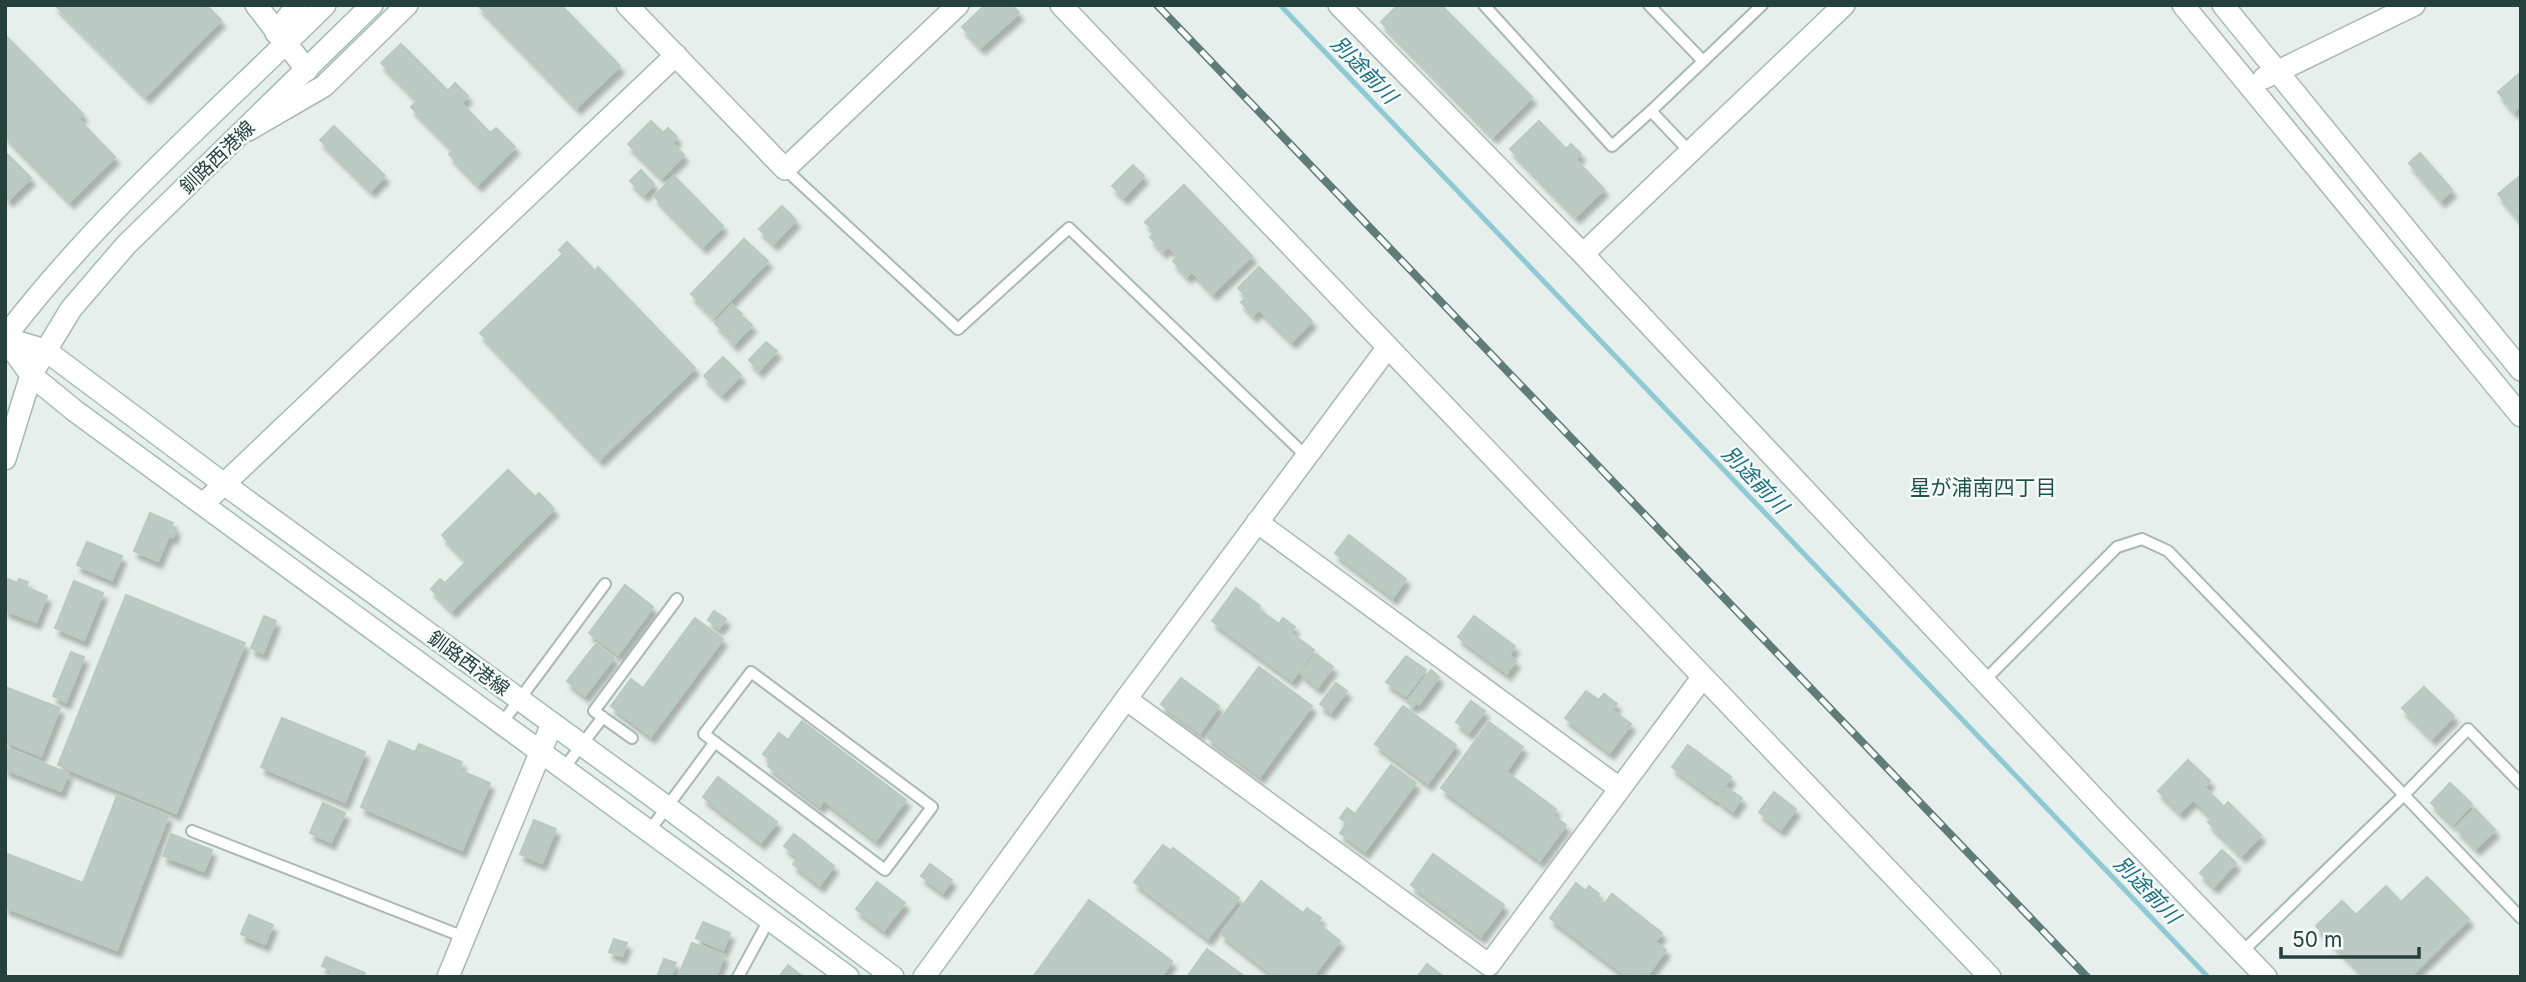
<svg xmlns="http://www.w3.org/2000/svg" width="2526" height="982" font-family="Inter,'Noto Sans JP',sans-serif">
	<defs>
		<filter id="shadow"><feDropShadow dx="4" dy="7" stdDeviation="2" flood-color="#0004"/></filter>
	</defs>
	<rect width="100%" height="100%" fill="#e6efeb"/>
	<g fill="none" stroke-linecap="round" stroke-linejoin="round">
		<!-- stream -->
		<path stroke="#8ec9d4" stroke-width="5" d="M 1280,5 L 2208,977"/>
	</g>
	<!-- building -->
	<path fill="#bbcac4" stroke="#b8c9c2" stroke-width="2" filter="url(#shadow)" d="M 55,5 L 206,5 L 221,20 L 146,96 Z
		M 478,5 L 561,5 L 620,66 L 577,107 Z
		M 985,5 L 1012,5 L 1019,13 L 981,47 L 962,27 Z
		M 1398,5 L 1441,5 L 1532,97 L 1493,136 L 1381,22 Z
		M 5,35 L 83,114 L 78,119 L 115,157 L 70,201 L 5,135 Z
		M 401,44 L 448,91 L 455,83 L 468,96 L 461,103 L 490,133 L 496,128 L 515,147 L 478,184 L 449,154 L 454,150 L 411,107 L 418,100 L 381,63 Z
		M 2521,72 L 2521,105 L 2514,111 L 2498,92 Z
		M 651,121 L 663,133 L 668,128 L 677,137 L 672,143 L 684,155 L 662,177 L 628,144 Z
		M 1539,121 L 1566,149 L 1571,144 L 1581,154 L 1575,159 L 1604,189 L 1576,216 L 1510,149 Z
		M 334,126 L 385,176 L 371,190 L 320,140 Z
		M 5,152 L 31,178 L 9,199 L 5,195 Z
		M 2420,153 L 2452,190 L 2441,200 L 2409,163 Z
		M 1133,165 L 1144,176 L 1124,197 L 1112,186 Z
		M 641,170 L 654,184 L 644,194 L 630,181 Z
		M 2521,175 L 2521,221 L 2498,194 Z
		M 674,176 L 723,226 L 703,246 L 654,196 Z
		M 1184,185 L 1252,256 L 1213,293 L 1192,271 L 1187,276 L 1173,261 L 1178,256 L 1168,246 L 1163,251 L 1150,237 L 1155,232 L 1145,222 Z
		M 782,206 L 796,220 L 774,243 L 759,229 Z
		M 744,239 L 768,261 L 714,317 L 691,294 Z
		M 567,242 L 595,271 L 598,267 L 695,368 L 600,459 L 480,333 L 563,254 L 559,250 Z
		M 1259,267 L 1312,321 L 1292,341 L 1259,309 L 1253,315 L 1241,302 L 1247,297 L 1238,288 Z
		M 732,305 L 742,314 L 724,332 L 715,323 Z
		M 743,317 L 752,325 L 734,344 L 726,335 Z
		M 766,342 L 777,351 L 759,370 L 749,360 Z
		M 723,357 L 741,375 L 722,394 L 704,376 Z
		M 508,470 L 535,497 L 539,493 L 554,509 L 452,610 L 431,589 L 440,579 L 445,583 L 467,561 L 442,535 Z
		M 150,513 L 173,523 L 171,526 L 176,528 L 173,537 L 169,535 L 158,561 L 134,551 Z
		M 1349,535 L 1406,579 L 1393,597 L 1335,553 Z
		M 87,542 L 122,556 L 112,580 L 77,565 Z
		M 8,579 L 17,583 L 19,579 L 28,582 L 26,587 L 47,596 L 36,622 L 5,610 L 5,586 Z
		M 74,581 L 103,593 L 84,640 L 55,628 Z
		M 625,585 L 653,607 L 618,654 L 589,633 Z
		M 1236,588 L 1260,606 L 1258,609 L 1279,624 L 1283,618 L 1295,627 L 1291,633 L 1314,650 L 1292,680 L 1212,621 Z
		M 126,595 L 245,643 L 176,813 L 58,765 Z
		M 714,611 L 726,619 L 719,628 L 708,620 Z
		M 264,616 L 276,621 L 263,653 L 251,648 Z
		M 1474,616 L 1515,646 L 1509,655 L 1516,661 L 1507,673 L 1458,637 Z
		M 695,618 L 723,639 L 651,736 L 611,706 L 631,679 L 643,688 Z
		M 596,644 L 614,658 L 585,695 L 567,681 Z
		M 71,652 L 84,657 L 66,702 L 53,696 Z
		M 1316,654 L 1333,667 L 1318,687 L 1301,673 Z
		M 1406,656 L 1426,670 L 1406,696 L 1386,682 Z
		M 1259,667 L 1312,706 L 1260,776 L 1207,737 Z
		M 1431,670 L 1439,677 L 1419,704 L 1416,702 L 1413,706 L 1407,702 Z
		M 1181,678 L 1219,706 L 1200,733 L 1161,704 Z
		M 1336,683 L 1347,691 L 1331,712 L 1320,704 Z
		M 5,687 L 60,708 L 41,756 L 5,741 Z
		M 2424,687 L 2454,716 L 2432,738 L 2402,708 Z
		M 1586,691 L 1599,700 L 1604,694 L 1617,704 L 1612,710 L 1631,724 L 1610,752 L 1565,718 Z
		M 1471,701 L 1485,711 L 1469,732 L 1456,722 Z
		M 1403,706 L 1456,745 L 1428,783 L 1375,744 Z
		M 282,718 L 365,752 L 345,802 L 261,767 Z
		M 802,721 L 906,800 L 876,840 L 824,800 L 820,806 L 768,766 L 772,761 L 763,754 L 779,733 L 788,740 Z
		M 1489,722 L 1523,747 L 1506,772 L 1556,809 L 1552,815 L 1566,825 L 1540,860 L 1441,788 Z
		M 389,741 L 415,752 L 419,744 L 462,762 L 459,770 L 490,783 L 462,850 L 361,807 Z
		M 1688,745 L 1731,777 L 1715,799 L 1672,767 Z
		M 5,748 L 68,773 L 61,791 L 5,769 Z
		M 2188,760 L 2210,781 L 2204,787 L 2224,807 L 2228,802 L 2261,835 L 2242,855 L 2208,822 L 2213,818 L 2193,799 L 2180,812 L 2158,791 Z
		M 1391,765 L 1416,783 L 1365,851 L 1340,833 L 1347,823 L 1340,818 L 1347,808 L 1355,814 Z
		M 718,777 L 777,822 L 761,842 L 703,797 Z
		M 2450,783 L 2472,804 L 2453,824 L 2431,803 Z
		M 1727,788 L 1742,798 L 1733,811 L 1718,800 Z
		M 1774,792 L 1796,809 L 1781,829 L 1759,812 Z
		M 117,796 L 168,816 L 117,950 L 5,907 L 5,853 L 83,883 Z
		M 323,803 L 345,813 L 331,842 L 310,833 Z
		M 2475,809 L 2495,830 L 2476,848 L 2456,828 Z
		M 534,820 L 556,829 L 542,863 L 520,854 Z
		M 171,834 L 212,850 L 204,871 L 163,856 Z
		M 794,834 L 834,866 L 820,885 L 793,864 L 798,857 L 784,846 Z
		M 1163,845 L 1171,851 L 1173,848 L 1239,898 L 1208,938 L 1134,882 Z
		M 2222,850 L 2236,863 L 2214,886 L 2200,873 Z
		M 1433,854 L 1504,905 L 1481,936 L 1411,885 Z
		M 930,864 L 952,880 L 943,892 L 921,876 Z
		M 2427,877 L 2469,919 L 2410,977 L 2366,977 L 2316,926 L 2342,901 L 2356,915 L 2386,886 L 2401,902 Z
		M 1261,881 L 1303,913 L 1307,908 L 1321,918 L 1317,923 L 1340,941 L 1312,977 L 1276,977 L 1221,934 Z
		M 877,882 L 905,903 L 884,930 L 856,909 Z
		M 1576,883 L 1586,891 L 1589,886 L 1599,894 L 1596,898 L 1604,904 L 1612,894 L 1662,933 L 1655,942 L 1666,950 L 1646,977 L 1628,977 L 1550,918 Z
		M 1089,900 L 1172,961 L 1161,977 L 1033,977 Z
		M 249,915 L 273,925 L 265,944 L 241,934 Z
		M 703,922 L 730,933 L 723,950 L 696,938 Z
		M 614,939 L 627,943 L 622,956 L 609,952 Z
		M 692,943 L 724,955 L 716,977 L 678,977 Z
		M 1207,949 L 1245,977 L 1187,977 Z
		M 326,957 L 365,973 L 363,977 L 330,977 L 332,970 L 322,966 Z
		M 664,959 L 676,963 L 671,977 L 657,977 Z
		M 1427,964 L 1443,976 L 1442,977 L 1417,977 Z
		M 788,965 L 803,977 L 779,977 Z"/>
	<g fill="none" stroke-linecap="round" stroke-linejoin="round">
		<defs>
			<path id="service" d="M 1484,5 L 1612,146 L 1651,111
				M 1649,5 L 1703,61
				M 1690,152 L 1651,111 L 1762,5
				M 785,169 L 958,329 L 1069,228 L 1306,456
				M 751,672 L 932,807 L 885,870 L 704,734 Z
				M 1984,681 L 2117,547 L 2142,539 L 2168,551 L 2404,795 L 2468,729 L 2521,784
				M 502,723 L 605,584
				M 632,738 L 594,711 L 677,599
				M 564,768 L 603,717
				M 650,830 L 715,742
				M 192,831 L 464,937
				M 2242,952 L 2404,795 L 2521,918
				M 738,977 L 770,918"/>
			<path id="minor" d="M 256,5 L 307,70
				M 627,5 L 785,169 L 958,5
				M 1061,5 L 1990,977
				M 1339,5 L 1583,254 L 2109,814 L 2266,977
				M 1583,254 L 1844,5
				M 203,504 L 676,55
				M 1257,522 L 1619,788
				M 448,977 L 552,724
				M 924,977 L 1126,699 L 1388,347"/>
			<path id="tertiary" d="M 2183,5 L 2521,416
				M 2223,5 L 2521,370
				M 276,33 L 297,5
				M 2264,78 L 2414,5
				M 248,130 L 324,86 L 407,5
				M 1126,699 L 1489,965 L 1702,678"/>
			<path id="secondary" d="M 5,337 C 98,215 216,113 325,5
				M 5,338 L 45,350 L 224,484 L 667,807 L 893,977
				M 5,339 L 31,375 L 75,411 L 848,977
				M 5,459 L 31,375 L 71,309 L 126,245 L 372,5"/>
		</defs>
		<!-- service casing -->
		<use href="#service" stroke="#a8b8b2" stroke-width="14"/>
		<!-- minor casing -->
		<use href="#minor" stroke="#a8b8b2" stroke-width="24"/>
		<!-- tertiary casing -->
		<use href="#tertiary" stroke="#a8b8b2" stroke-width="24"/>
		<!-- secondary casing -->
		<use href="#secondary" stroke="#a4bbb3" stroke-width="24"/>
		<!-- service -->
		<use href="#service" stroke="#fff" stroke-width="10"/>
		<!-- minor -->
		<use href="#minor" stroke="#fff" stroke-width="21"/>
		<!-- tertiary -->
		<use href="#tertiary" stroke="#fff" stroke-width="21"/>
		<!-- secondary -->
		<use href="#secondary" stroke="#fff" stroke-width="21"/>
		<defs>
			<path id="rail" d="M 1157,5 L 2087,977"/>
		</defs>
		<!-- rail casing -->
		<use href="#rail" stroke="#5f7d75" stroke-width="8"/>
		<!-- rail -->
		<use href="#rail" stroke="#f7fbf9" stroke-width="5" stroke-dasharray="16" stroke-linecap="butt"/>
	</g>
	<g text-anchor="middle" stroke-width="5" stroke-linejoin="round" paint-order="stroke">
		<!-- street labels -->
		<g font-size="19" fill="#24423a" stroke="#f7fbf9">
			<text transform="translate(217 157) rotate(-44)" y="7">釧路西港線</text>
			<text transform="translate(469 663) rotate(36)" y="7">釧路西港線</text>
		</g>
		<!-- water labels -->
		<g font-size="21" font-style="italic" fill="#1c6f80" stroke="#f7fbf9">
			<text transform="translate(1364 70) rotate(46)" y="7">別途前川</text>
			<text transform="translate(1755 480) rotate(46)" y="7">別途前川</text>
			<text transform="translate(2147 890) rotate(46)" y="7">別途前川</text>
		</g>
		<!-- neighbourhood labels -->
		<g font-size="21" fill="#1f5548" stroke="#f7fbf9">
			<text x="1983" y="495">星が浦南四丁目</text>
		</g>
	</g>
	<!-- border -->
	<rect width="2526" height="982" fill="none" stroke="#24423a" stroke-width="14"/>
	<!-- scale -->
	<path d="M2281 947v10h138v-10" fill="none" stroke="#24423a" stroke-width="3.5"/>
	<text x="2292" y="947" font-size="21" fill="#24423a" stroke="#f7fbf9" stroke-width="5" paint-order="stroke">50 m</text>
</svg>
